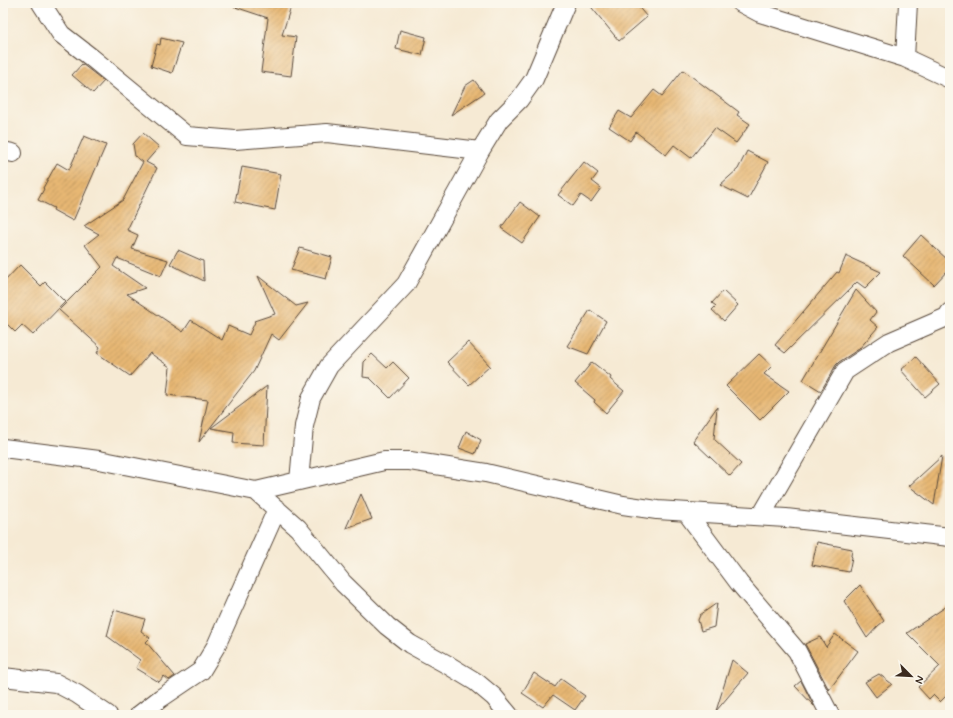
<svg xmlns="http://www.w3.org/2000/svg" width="953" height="718" font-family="Mynerve,sans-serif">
	<defs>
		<pattern id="building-hatch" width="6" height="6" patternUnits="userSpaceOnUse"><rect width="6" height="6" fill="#e7b773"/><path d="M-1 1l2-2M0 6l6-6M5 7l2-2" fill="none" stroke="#bc955e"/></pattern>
	</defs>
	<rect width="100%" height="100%" fill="#fbf7ec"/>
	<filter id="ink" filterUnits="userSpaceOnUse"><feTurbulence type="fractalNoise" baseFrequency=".025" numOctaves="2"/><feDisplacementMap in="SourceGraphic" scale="8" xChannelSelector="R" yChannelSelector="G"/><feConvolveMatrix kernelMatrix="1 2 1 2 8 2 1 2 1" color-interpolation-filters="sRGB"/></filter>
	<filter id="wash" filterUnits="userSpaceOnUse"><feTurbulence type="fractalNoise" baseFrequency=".012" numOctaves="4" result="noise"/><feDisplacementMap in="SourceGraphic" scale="16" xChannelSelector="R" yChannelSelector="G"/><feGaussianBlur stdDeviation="0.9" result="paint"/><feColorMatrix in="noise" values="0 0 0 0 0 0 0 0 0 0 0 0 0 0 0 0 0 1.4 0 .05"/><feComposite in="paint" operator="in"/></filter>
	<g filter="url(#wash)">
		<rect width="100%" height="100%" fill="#f6ead4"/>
		<g id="blocks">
			<!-- building -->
			<path fill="url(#building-hatch)" d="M 232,3 L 292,3 L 282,35 L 296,37 L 291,76 L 261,72 L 268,18 L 232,6 Z
				M 588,3 L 635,3 L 647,17 L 619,41 Z
				M 400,30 L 426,37 L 422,55 L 396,49 Z
				M 161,38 L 182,43 L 172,73 L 151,66 L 157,44 L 160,45 Z
				M 82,64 L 104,81 L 93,93 L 72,75 Z
				M 683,70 L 739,112 L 737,115 L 750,124 L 736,143 L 715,128 L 691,158 L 674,145 L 666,155 L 636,132 L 630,141 L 609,127 L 619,111 L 631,118 L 654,90 L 662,96 Z
				M 474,80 L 484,93 L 451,115 L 465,86 Z
				M 143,133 L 159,147 L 146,162 L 157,168 L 127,230 L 138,235 L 132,249 L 168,260 L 161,276 L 117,258 L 113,266 L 145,288 L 127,294 L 183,332 L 191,320 L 222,340 L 228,326 L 249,335 L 255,322 L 254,321 L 275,314 L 258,276 L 296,306 L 308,303 L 279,340 L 271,334 L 254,371 L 199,442 L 208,400 L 167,395 L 170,367 L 150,353 L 130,376 L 97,353 L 100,347 L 59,310 L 102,267 L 85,245 L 99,234 L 84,226 L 123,200 L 143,162 L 135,156 L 133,144 Z
				M 84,136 L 106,145 L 73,221 L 53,210 L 54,208 L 38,200 L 44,189 L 43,188 L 57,163 L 69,170 Z
				M 747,151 L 768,162 L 748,199 L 720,185 L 738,169 Z
				M 584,162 L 598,173 L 592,181 L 601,188 L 591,202 L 581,195 L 573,206 L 558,195 Z
				M 242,167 L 281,174 L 275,210 L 235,202 Z
				M 520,202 L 540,217 L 522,243 L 501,228 Z
				M 921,235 L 950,262 L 950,268 L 934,285 L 903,256 Z
				M 300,248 L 332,257 L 326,279 L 291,270 Z
				M 178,250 L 203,261 L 204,281 L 170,264 Z
				M 846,256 L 881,272 L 865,288 L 857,282 L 785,353 L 775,345 L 837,272 L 839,273 Z
				M 20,265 L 41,286 L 45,282 L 65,302 L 33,335 L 22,325 L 15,332 L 3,320 L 3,283 Z
				M 856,290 L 876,312 L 870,320 L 878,327 L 859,349 L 839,362 L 836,365 L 821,391 L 803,380 Z
				M 723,291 L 738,305 L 724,321 L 712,310 L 716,306 L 712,303 Z
				M 590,310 L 606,321 L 588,354 L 567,346 Z
				M 468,342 L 490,366 L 469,385 L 447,362 Z
				M 372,354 L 387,368 L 393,362 L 409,378 L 390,398 L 370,378 L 363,377 L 364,362 Z
				M 759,354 L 772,366 L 764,374 L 789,391 L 760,420 L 726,386 Z
				M 916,357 L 940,384 L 925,397 L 901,370 Z
				M 592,362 L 611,377 L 610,379 L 624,391 L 606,413 L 594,402 L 595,400 L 575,383 Z
				M 267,386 L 264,445 L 233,443 L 234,432 L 211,428 Z
				M 717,407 L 714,439 L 741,464 L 730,476 L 693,441 Z
				M 466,431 L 481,440 L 475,454 L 459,448 Z
				M 942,456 L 934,505 L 909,486 Z
				M 361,494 L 372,519 L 346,528 Z
				M 817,542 L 852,549 L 851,556 L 852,557 L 849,572 L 812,565 Z
				M 860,585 L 884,621 L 878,626 L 867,638 L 844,601 Z
				M 717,603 L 714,627 L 701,631 L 698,620 L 700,615 Z
				M 950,604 L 950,692 L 940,702 L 933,695 L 929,699 L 918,687 L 940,666 L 907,633 Z
				M 114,610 L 145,619 L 141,631 L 150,638 L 146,642 L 175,676 L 169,680 L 164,676 L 159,682 L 136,668 L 140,660 L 107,636 Z
				M 835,634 L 858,651 L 829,690 L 805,644 L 820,637 L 826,647 Z
				M 732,660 L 748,673 L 716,711 Z
				M 534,673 L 555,687 L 561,679 L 585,696 L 575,710 L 553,695 L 543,707 L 522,693 Z
				M 879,674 L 892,684 L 876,697 L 865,682 Z
				M 801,681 L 814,706 L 795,686 Z"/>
		</g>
	</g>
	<g filter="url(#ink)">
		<use href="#blocks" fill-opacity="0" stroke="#574739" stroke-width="1"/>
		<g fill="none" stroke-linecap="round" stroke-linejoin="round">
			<defs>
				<path id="minor" d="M 41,3 L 61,34 L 92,58 L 187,136 L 235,140 L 327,133 L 480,151
					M 741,3 L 760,13 L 905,58 L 950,79
					M 905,58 L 908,3
					M 3,151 L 13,153
					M 3,448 L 99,460 L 256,491 L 384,461 L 410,461 L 486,473 L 623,505 L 657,510 L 786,518 L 950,537
					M 299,481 L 304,426 L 311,398 L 329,366 L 406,284 L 480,151 L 499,120 L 519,100 L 534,79 L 566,3
					M 256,491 L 298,528 L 343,583 L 387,626 L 410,644 L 448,665 L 476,682 L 494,697 L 509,715
					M 686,512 L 739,583 L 797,651 L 830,715
					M 761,516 L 845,371 L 889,342 L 947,317 L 950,312
					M 3,677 L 56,683 L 77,694 L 108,715
					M 139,715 L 161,698 L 201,671 L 216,646 L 277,509"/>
			</defs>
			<!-- minor casing -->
			<use href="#minor" stroke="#574739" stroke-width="20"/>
			<!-- minor -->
			<use href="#minor" stroke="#fff" stroke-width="18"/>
		</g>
	</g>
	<!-- margin -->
	<rect width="953" height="718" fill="none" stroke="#fbf7ec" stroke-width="16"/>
	<!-- north arrow -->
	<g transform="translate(911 676) rotate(114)" stroke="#fbf7ec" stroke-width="3" paint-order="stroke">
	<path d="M0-3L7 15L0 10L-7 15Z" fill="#3b2a1e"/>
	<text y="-6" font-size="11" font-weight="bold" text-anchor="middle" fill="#3b2a1e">N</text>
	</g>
</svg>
